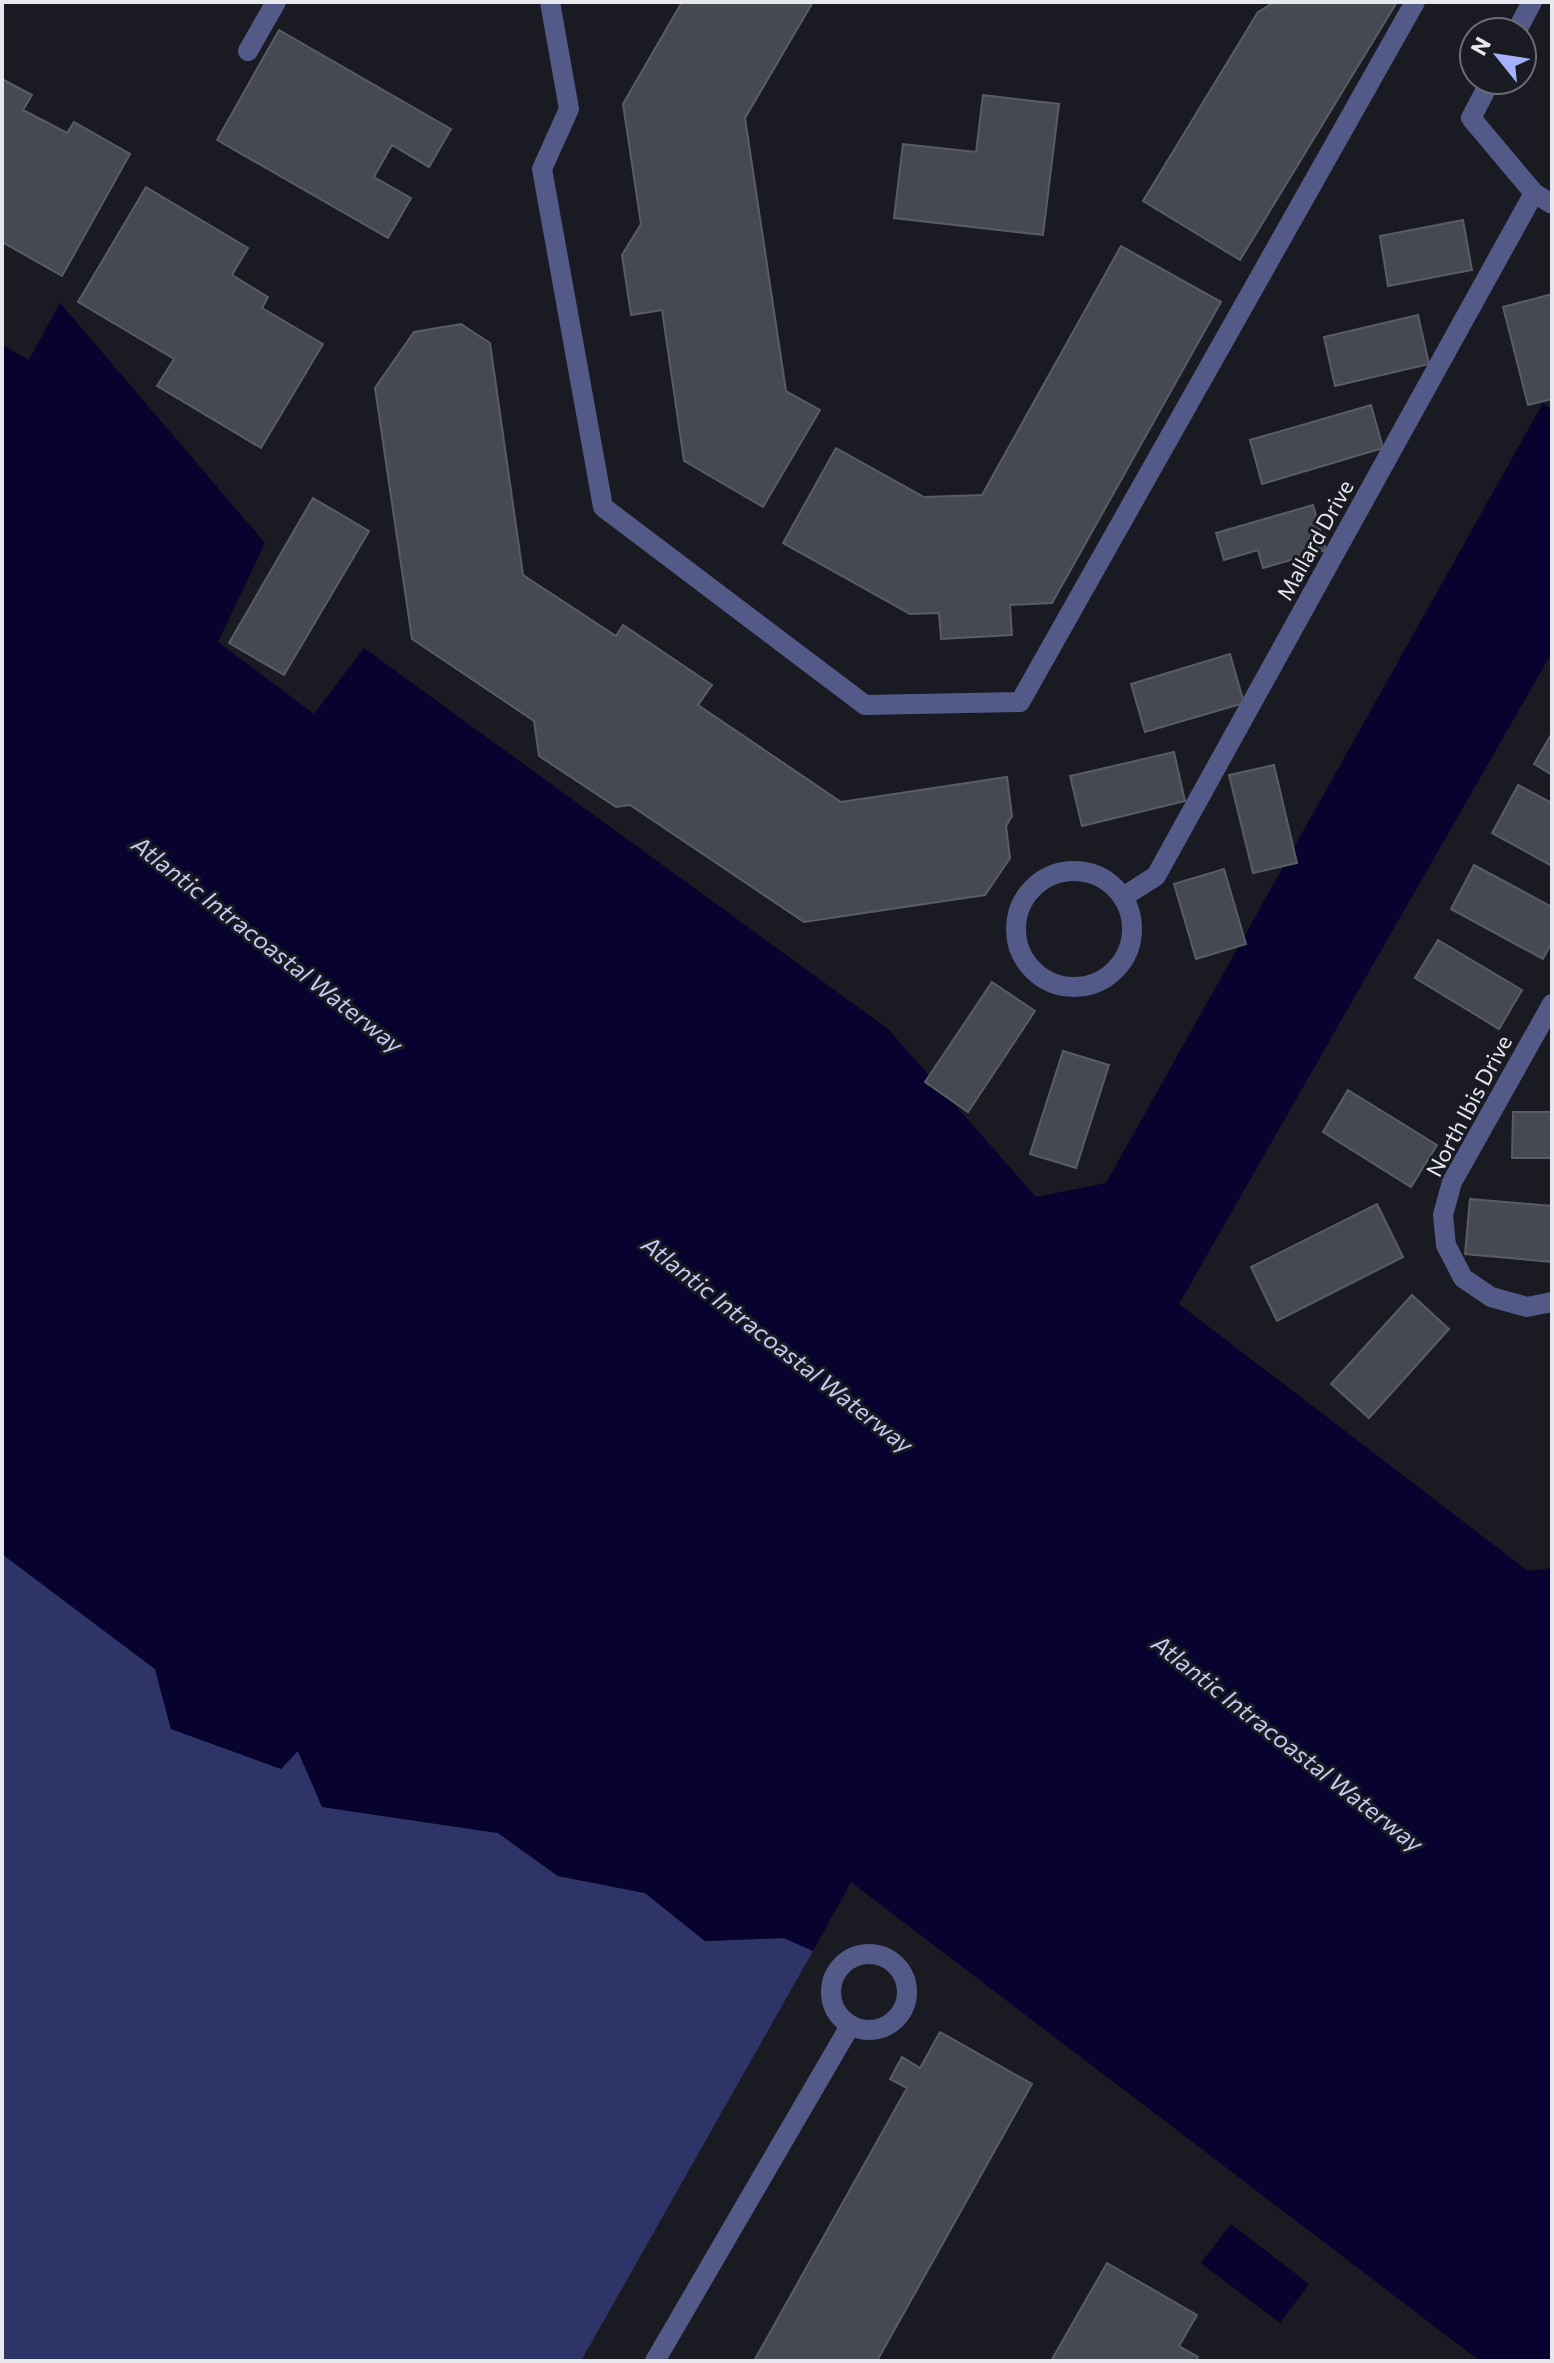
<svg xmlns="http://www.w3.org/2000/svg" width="1554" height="2363" font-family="Commissioner,sans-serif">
	<rect width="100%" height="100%" fill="#191a22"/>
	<!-- green -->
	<path fill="#2f3468" d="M 2,1554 L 155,1669 L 171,1729 L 297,1750 L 323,1807 L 498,1833 L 558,1876 L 645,1893 L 705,1941 L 784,1938 L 813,1951 L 581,2361 L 2,2361 Z"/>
	<!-- water -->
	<path fill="#07022e" d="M 60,303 L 265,543 L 218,642 L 314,714 L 364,648 L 888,1029 L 1036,1197 L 1106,1183 L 1543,403 L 1552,409 L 1552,652 L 1179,1304 L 1528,1571 L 1552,1568 L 1552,2361 L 1480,2361 L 851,1882 L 813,1951 L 784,1938 L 705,1941 L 645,1893 L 558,1876 L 498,1833 L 322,1807 L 298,1751 L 281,1769 L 171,1729 L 155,1669 L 2,1554 L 2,345 L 29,360 Z
		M 1231,2224 L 1309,2284 L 1280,2323 L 1201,2263 Z"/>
	<!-- building -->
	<path fill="#474952" stroke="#5a5c65" stroke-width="2" d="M 682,2 L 813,2 L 745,118 L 786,391 L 820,410 L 763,507 L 684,461 L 662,310 L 631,315 L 622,255 L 641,224 L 623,104 Z
		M 1275,2 L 1397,2 L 1240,260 L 1143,201 L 1258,12 Z
		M 279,30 L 451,129 L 429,167 L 392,145 L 374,177 L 411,198 L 388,238 L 217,140 Z
		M 2,79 L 32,95 L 23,110 L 67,133 L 74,122 L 130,154 L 62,276 L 2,242 Z
		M 983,95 L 1059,104 L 1043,235 L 894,218 L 903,144 L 976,152 Z
		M 146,187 L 248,248 L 232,275 L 268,297 L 262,308 L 323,344 L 261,448 L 157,386 L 174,359 L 78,302 Z
		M 1463,220 L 1472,270 L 1388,286 L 1380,236 Z
		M 1121,246 L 1221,302 L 1052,603 L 1010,605 L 1012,635 L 941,639 L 939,613 L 910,614 L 783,543 L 836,448 L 924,497 L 982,495 Z
		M 1552,294 L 1552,399 L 1528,405 L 1503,307 Z
		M 1418,315 L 1429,364 L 1335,386 L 1324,337 Z
		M 461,324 L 490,343 L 523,575 L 616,636 L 623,625 L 712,685 L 698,705 L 841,802 L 1007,777 L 1012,816 L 1006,826 L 1010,858 L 985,895 L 804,922 L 630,805 L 616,807 L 539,756 L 534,721 L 412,639 L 375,388 L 414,332 Z
		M 1371,405 L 1383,448 L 1262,484 L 1250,440 Z
		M 313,498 L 369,531 L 284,675 L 229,643 Z
		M 1313,505 L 1326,550 L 1263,568 L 1258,550 L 1224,560 L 1216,533 Z
		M 1230,654 L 1244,703 L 1145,732 L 1131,684 Z
		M 1552,733 L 1552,775 L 1534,764 Z
		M 1174,752 L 1185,801 L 1082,826 L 1070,776 Z
		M 1274,765 L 1297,863 L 1253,873 L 1229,775 Z
		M 1518,785 L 1552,803 L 1552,866 L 1492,833 Z
		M 1474,865 L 1552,907 L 1552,942 L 1543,959 L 1451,909 Z
		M 1224,869 L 1246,944 L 1196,959 L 1174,884 Z
		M 1438,940 L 1522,990 L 1499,1029 L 1415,978 Z
		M 992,982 L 1035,1011 L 968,1112 L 925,1082 Z
		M 1063,1051 L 1109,1065 L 1076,1168 L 1030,1154 Z
		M 1348,1090 L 1437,1145 L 1411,1187 L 1323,1132 Z
		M 1513,1112 L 1552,1112 L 1552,1158 L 1512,1158 Z
		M 1470,1199 L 1552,1206 L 1552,1262 L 1465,1254 Z
		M 1377,1204 L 1403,1257 L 1277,1321 L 1251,1267 Z
		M 1412,1295 L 1449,1329 L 1369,1418 L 1331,1384 Z
		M 940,2032 L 1032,2084 L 877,2361 L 754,2361 L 907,2088 L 890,2079 L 902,2057 L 920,2068 Z
		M 1107,2263 L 1197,2315 L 1179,2346 L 1198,2357 L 1196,2361 L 1051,2361 Z"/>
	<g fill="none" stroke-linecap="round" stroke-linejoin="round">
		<!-- minor -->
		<path stroke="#535a88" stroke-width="20" d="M 550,2 L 569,109 L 542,169 L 603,507 L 865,705 L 1020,702 L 1415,2
			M 1516,32 L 1532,2
			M 248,51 L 276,2
			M 1491,80 L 1471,118 L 1534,193 L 1552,204
			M1016 929a58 58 0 1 1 116 0a58 58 0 1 1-116 0Z
			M 1123,897 L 1156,876 L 1534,193
			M 1552,1004 L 1452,1182 L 1443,1215 L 1446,1245 L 1463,1278 L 1491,1297 L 1527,1307 L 1552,1302
			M831 1992a38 38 0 1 1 76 0a38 38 0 1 1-76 0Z
			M 655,2361 L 850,2026"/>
	</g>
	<g text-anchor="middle" stroke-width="6" stroke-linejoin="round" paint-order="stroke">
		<!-- street labels -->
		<g font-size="22" fill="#e7e8ee" stroke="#191a22">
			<text transform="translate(1315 540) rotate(-61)" y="8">Mallard Drive</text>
			<text transform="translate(1469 1106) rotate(-62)" y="8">North Ibis Drive</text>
		</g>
		<!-- water labels -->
		<g font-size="24" font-style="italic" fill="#c3caf0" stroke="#191a22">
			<text transform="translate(267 945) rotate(38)" y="8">Atlantic Intracoastal Waterway</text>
			<text transform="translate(777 1345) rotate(38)" y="8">Atlantic Intracoastal Waterway</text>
			<text transform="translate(1287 1744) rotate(38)" y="8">Atlantic Intracoastal Waterway</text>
		</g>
	</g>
	<!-- border -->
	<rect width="1554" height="2363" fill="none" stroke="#e7e8ee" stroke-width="8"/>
	<!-- north arrow -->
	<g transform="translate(1498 56) rotate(300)"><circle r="38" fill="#191a22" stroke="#6b6c74" stroke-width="2"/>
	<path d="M0-6L14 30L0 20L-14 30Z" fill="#a6b1fc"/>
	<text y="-12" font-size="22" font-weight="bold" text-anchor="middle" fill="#e7e8ee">N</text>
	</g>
</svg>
